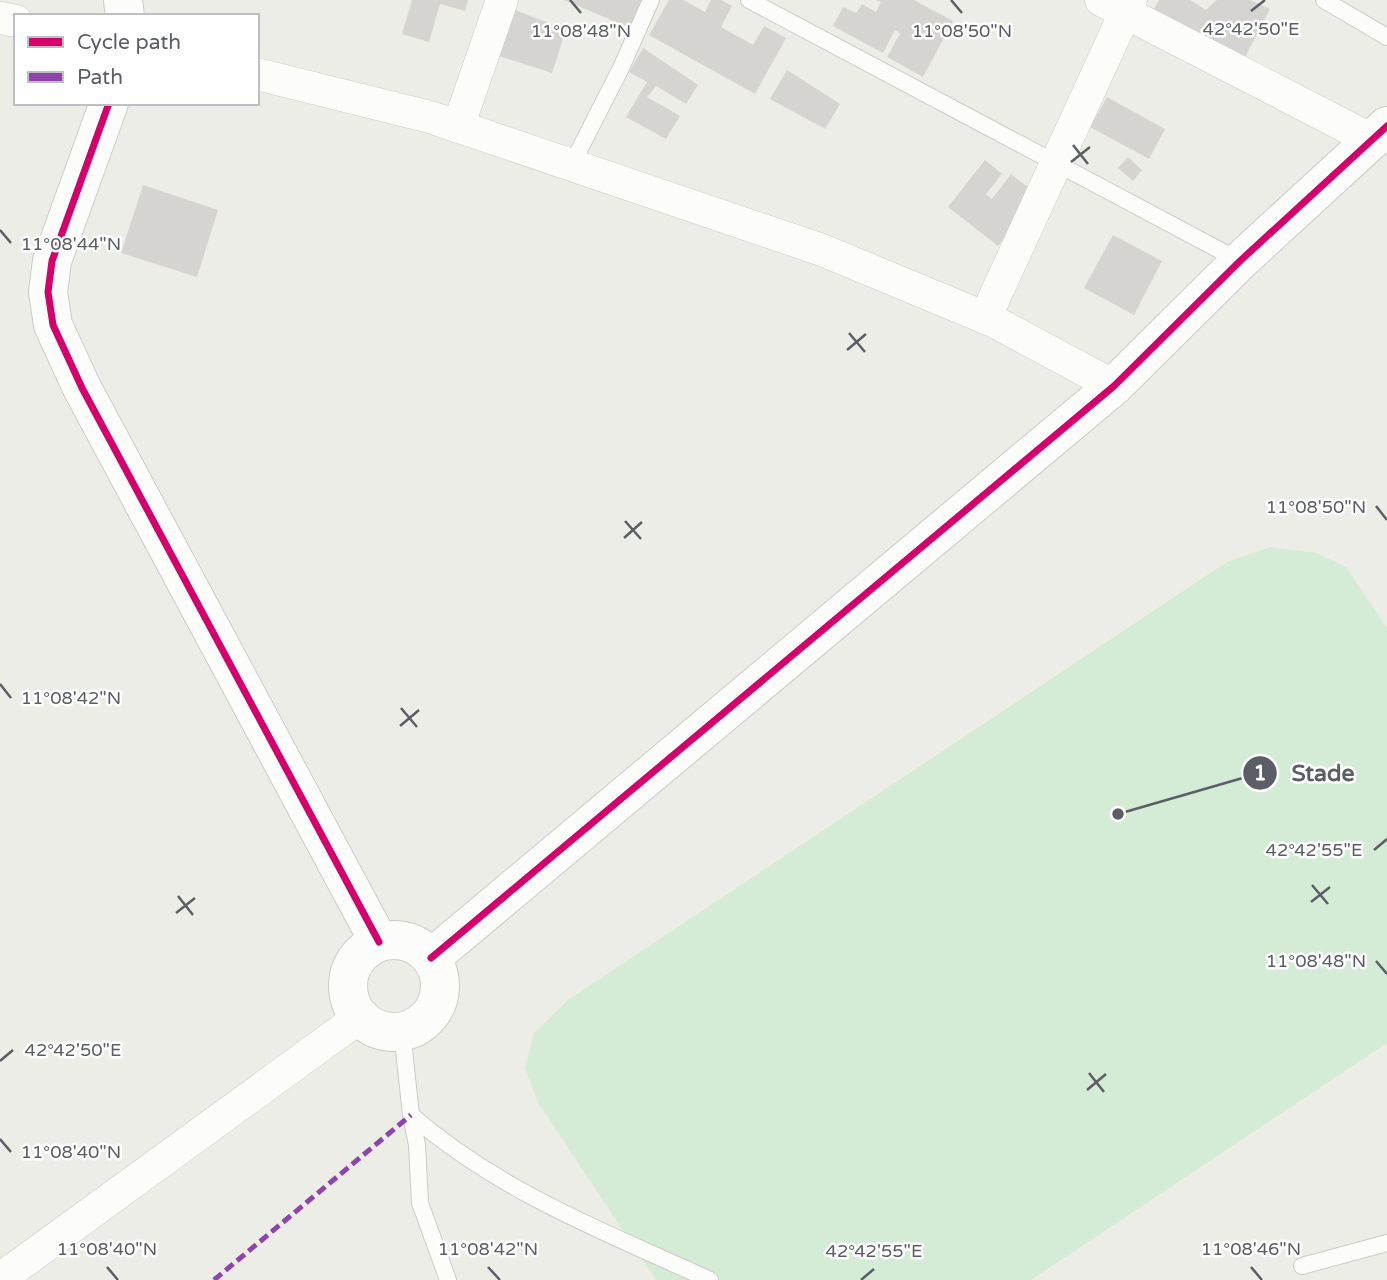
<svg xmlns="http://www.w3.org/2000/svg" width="1387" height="1280" font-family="'Varela Round',sans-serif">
	<rect width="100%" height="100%" fill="#edede7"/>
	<!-- green -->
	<path fill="#d4ebd6" d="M 1271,547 L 1316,553 L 1346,567 L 1387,628 L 1387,1043 L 1031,1280 L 656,1280 L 539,1104 L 525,1069 L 534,1033 L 568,1000 L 1227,562 Z"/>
	<!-- building -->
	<path fill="#d5d4d1" d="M 412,0 L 468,0 L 465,11 L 440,4 L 429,42 L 402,34 Z
		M 564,0 L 642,0 L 630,28 Z
		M 669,0 L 683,0 L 705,12 L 711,0 L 721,0 L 732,6 L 721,27 L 753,45 L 764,26 L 786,38 L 755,94 L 649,35 Z
		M 876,0 L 914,0 L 953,21 L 923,77 L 887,57 L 900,33 L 895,30 L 883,53 L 833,26 L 843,7 L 856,13 L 862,4 L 876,12 L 881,2 Z
		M 1159,0 L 1190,0 L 1206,10 L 1217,0 L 1250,0 L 1270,9 L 1242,63 L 1152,12 Z
		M 513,9 L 566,30 L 552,73 L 496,55 Z
		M 643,48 L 698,85 L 686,104 L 656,86 L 647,97 L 680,116 L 666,139 L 626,117 L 647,82 L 629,72 Z
		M 787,70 L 840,104 L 825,129 L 770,99 Z
		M 1107,97 L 1165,129 L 1149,159 L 1090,127 Z
		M 1128,157 L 1142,170 L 1133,181 L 1118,168 Z
		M 985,160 L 1002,174 L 986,194 L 992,199 L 1011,174 L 1038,195 L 998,246 L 948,207 Z
		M 143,185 L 218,210 L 197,277 L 121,253 Z
		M 1113,235 L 1162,261 L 1134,315 L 1084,288 Z"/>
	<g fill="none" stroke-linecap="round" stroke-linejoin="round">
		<defs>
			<path id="lane" d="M 749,0 L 1240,261
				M 1324,0 L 1387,37
				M 571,166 L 621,68 L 651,0
				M 402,1031 L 411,1115 L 417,1145 L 420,1203 L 448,1280
				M 411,1115 C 500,1192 605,1232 710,1280
				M 1302,1266 L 1387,1243"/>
			<path id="street" d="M 1101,0 L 1372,140
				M 0,18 L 16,21
				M 257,74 L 430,117 L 822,250 L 993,321 L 1114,386
				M 458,127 L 502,0
				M 985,318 L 1131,0
				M 0,1279 L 360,1017"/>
			<path id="secondary" d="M 123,0 L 125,16
				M 109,103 L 52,261 L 48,292 L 53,325 L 82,388 L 379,942
				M348 986a46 46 0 1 1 92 0a46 46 0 1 1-92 0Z
				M 431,958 L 1114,386 L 1240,261 L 1387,126"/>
		</defs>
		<!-- lane casing -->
		<use href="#lane" stroke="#cbcbca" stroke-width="18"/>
		<!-- street casing -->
		<use href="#street" stroke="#cbcbca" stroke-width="33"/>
		<!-- secondary casing -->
		<use href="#secondary" stroke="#cbcbcb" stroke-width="40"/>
		<!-- lane -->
		<use href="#lane" stroke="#fcfcfb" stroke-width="16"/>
		<!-- street -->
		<use href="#street" stroke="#fcfcfb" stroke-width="32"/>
		<!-- secondary -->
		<use href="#secondary" stroke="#fcfcfb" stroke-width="38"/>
		<!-- quiet -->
		<path stroke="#8e44ad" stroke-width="5" stroke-dasharray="10 5" stroke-linecap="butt" d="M 214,1280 L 411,1115"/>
		<defs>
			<path id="cycleway" d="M 109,103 L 52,261 L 48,292 L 53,325 L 82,388 L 379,942
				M 431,958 L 1114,386 L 1240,261 L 1387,126"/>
		</defs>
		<!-- cycleway casing -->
		<use href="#cycleway" stroke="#fff" stroke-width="11"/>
		<!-- cycleway -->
		<use href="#cycleway" stroke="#d6006c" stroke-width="7"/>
	</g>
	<!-- ticks -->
	<path fill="none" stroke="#5c5e66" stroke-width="2.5" d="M 570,0 L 581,13M 951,0 L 962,13M 1251,11 L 1265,0M 1073,145 L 1088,164M 1071,162 L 1090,147M 0,230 L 11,243M 849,333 L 865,352M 847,350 L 866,334M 1376,506 L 1387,520M 625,521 L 641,539M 624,538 L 642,522M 0,684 L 11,698M 401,708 L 417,727M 400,726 L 419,710M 1374,850 L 1387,839M 1312,885 L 1328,904M 178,896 L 193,915M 1311,902 L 1330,887M 176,913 L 195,898M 1376,961 L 1387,974M 0,1061 L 13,1050M 1089,1073 L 1104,1092M 1087,1090 L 1106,1074M 0,1139 L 11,1152M 107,1267 L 118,1280M 488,1267 L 500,1280M 1251,1267 L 1262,1280M 861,1280 L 874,1269"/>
	<g font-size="18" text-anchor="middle" fill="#5c5e66" stroke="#fff" stroke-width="5" stroke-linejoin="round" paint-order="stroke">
		<text x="1251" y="35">42°42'50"E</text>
		<text x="581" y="37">11°08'48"N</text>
		<text x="962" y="37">11°08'50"N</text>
		<text x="71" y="250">11°08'44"N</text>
		<text x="1316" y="513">11°08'50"N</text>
		<text x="71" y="704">11°08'42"N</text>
		<text x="1314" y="856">42°42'55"E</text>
		<text x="1316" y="967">11°08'48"N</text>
		<text x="73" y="1056">42°42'50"E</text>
		<text x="71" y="1158">11°08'40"N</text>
		<text x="107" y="1255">11°08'40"N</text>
		<text x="488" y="1255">11°08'42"N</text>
		<text x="1251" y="1255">11°08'46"N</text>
		<text x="874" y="1257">42°42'55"E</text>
	</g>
	<!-- callouts -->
	<path fill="none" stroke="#5c5e66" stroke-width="2.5" d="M1118 814L1260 773"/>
	<g fill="#5c5e66" stroke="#fff" stroke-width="2.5">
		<circle cx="1118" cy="814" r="7"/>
		<circle cx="1260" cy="773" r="18"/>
	</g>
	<g font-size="21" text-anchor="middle" font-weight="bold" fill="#fff">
		<text x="1260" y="780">1</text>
	</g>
	<g font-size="23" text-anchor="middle" font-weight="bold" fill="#5c5e66" stroke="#fff" stroke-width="5" stroke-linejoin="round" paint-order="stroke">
		<text x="1323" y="781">Stade</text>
	</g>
	<!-- legend -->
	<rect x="14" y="14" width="245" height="91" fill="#ffffff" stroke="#bebfc2" stroke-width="2"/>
	<rect x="28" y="37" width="35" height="10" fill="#d6006c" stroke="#bebfc2" stroke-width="2"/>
	<text x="77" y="49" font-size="21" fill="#5c5e66">Cycle path</text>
	<rect x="28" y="72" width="35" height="10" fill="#8e44ad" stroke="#bebfc2" stroke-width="2"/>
	<text x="77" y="84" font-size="21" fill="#5c5e66">Path</text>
</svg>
